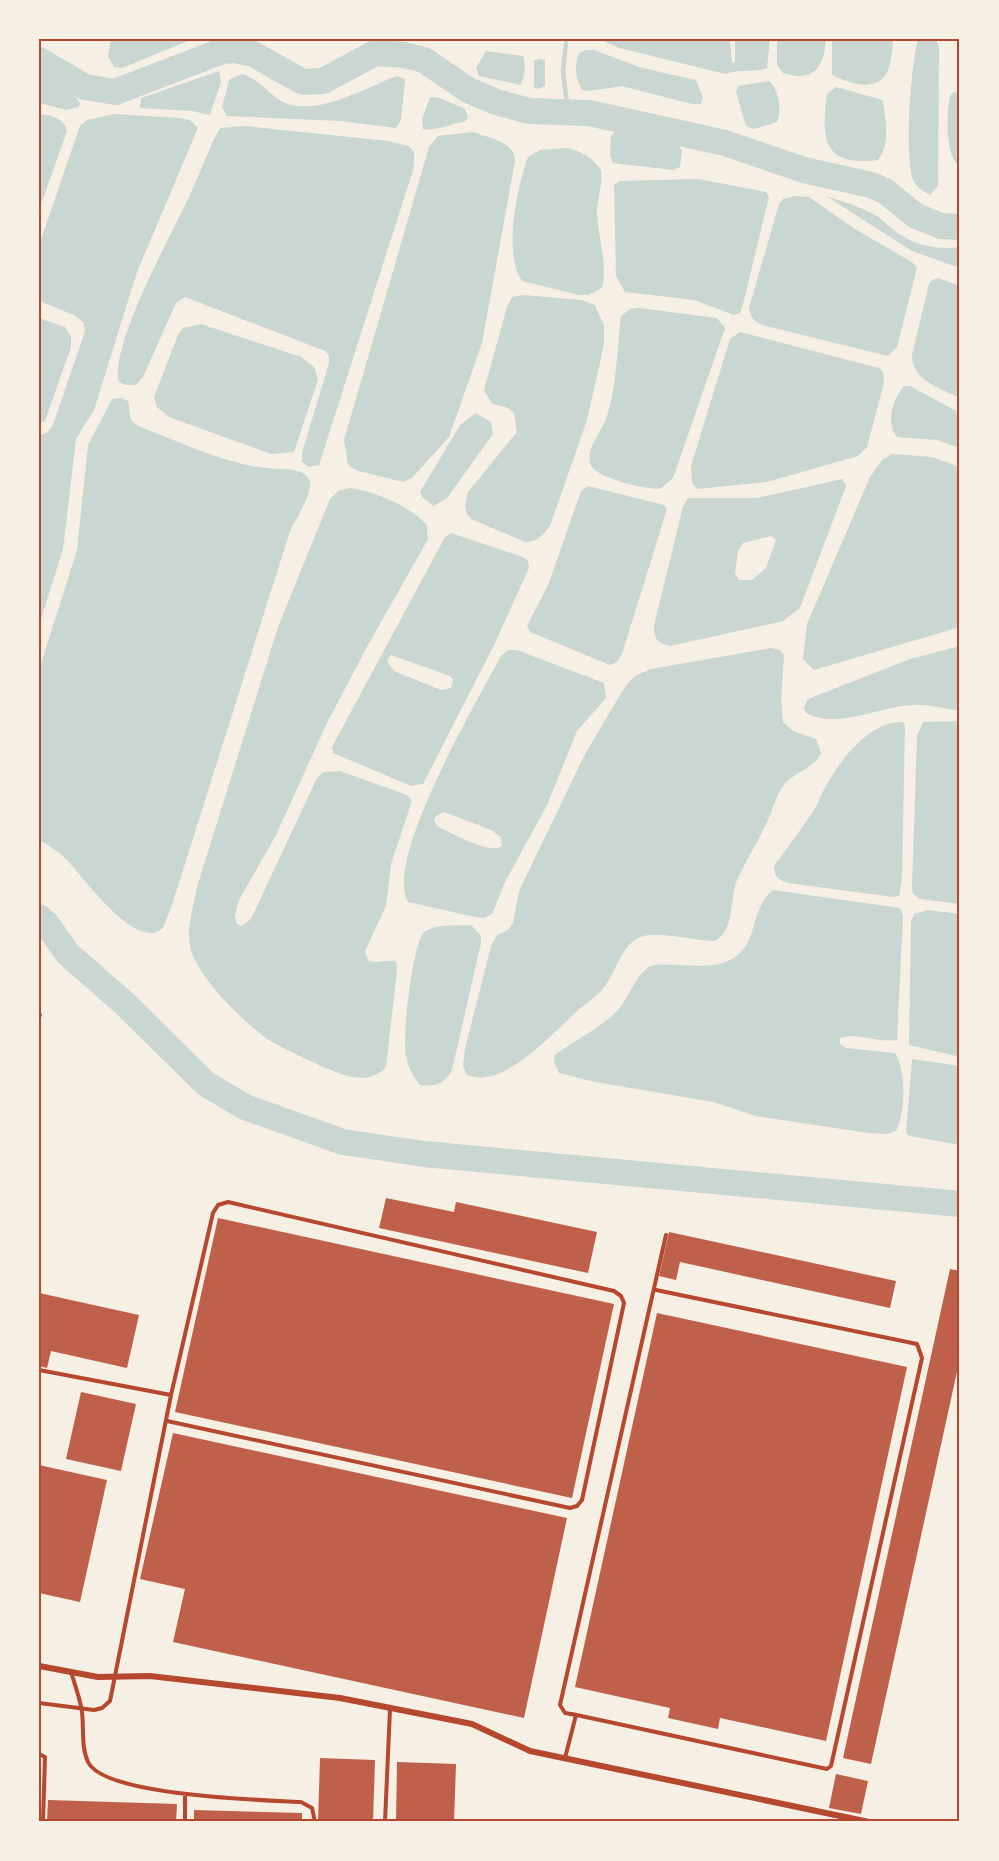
<svg xmlns="http://www.w3.org/2000/svg" width="999" height="1861" font-family="'PT Sans Narrow',sans-serif">
	<rect width="100%" height="100%" fill="#f6efe4"/>
	<!-- water -->
	<path fill="#c9d6d2" fill-rule="evenodd" d="M 111,39 L 193,39 L 122,68 L 114,67 L 108,56 Z
		M 599,39 L 730,39 L 732,63 L 735,62 L 735,39 L 770,39 L 767,68 C 755,73 735,69 726,74 L 619,48 Z
		M 777,39 L 826,39 C 824,67 814,83 783,73 L 777,65 Z
		M 832,39 L 892,39 C 894,45 892,52 891,58 C 887,94 856,87 832,75 Z
		M 918,39 L 936,39 L 939,47 L 938,186 L 930,195 C 923,191 917,188 913,180 C 904,157 911,63 918,39 Z
		M 585,50 L 594,50 L 642,68 L 696,80 L 703,98 L 701,104 L 692,104 L 622,86 L 589,91 L 582,90 C 575,77 574,66 579,53 Z
		M 486,51 L 523,56 C 526,65 525,78 520,85 L 479,76 L 476,68 Z
		M 541,59 L 545,60 L 545,86 L 538,89 L 534,87 L 534,60 Z
		M 219,71 L 221,82 L 210,115 L 192,111 L 140,108 L 141,98 Z
		M 39,72 C 54,79 70,89 80,103 L 79,107 L 66,110 L 39,103 Z
		M 242,74 C 260,79 269,96 285,103 C 319,116 364,88 397,76 L 405,79 L 401,120 L 396,128 L 340,121 L 227,116 L 222,107 L 229,80 Z
		M 769,81 C 779,89 782,111 777,122 L 754,129 L 746,126 L 736,92 L 738,86 Z
		M 836,87 L 883,100 C 885,121 891,143 878,160 C 823,167 821,140 827,94 Z
		M 954,92 L 960,93 L 960,168 C 944,154 947,115 950,95 Z
		M 430,97 L 440,98 L 465,109 L 468,118 L 464,122 C 452,123 434,132 423,129 L 422,119 Z
		M 39,114 C 51,115 64,118 67,131 L 39,210 Z
		M 115,114 L 181,118 L 190,120 L 198,128 L 137,272 L 94,410 L 76,439 L 63,549 L 39,626 L 39,436 L 48,432 L 53,425 L 85,331 L 84,323 L 74,315 L 39,301 L 39,245 L 80,126 L 87,120 Z
		M 245,126 L 388,141 L 409,146 L 414,152 L 414,167 L 319,465 L 309,467 L 302,462 L 302,453 L 329,363 L 329,356 L 325,351 L 185,297 L 176,303 L 143,377 L 136,385 L 126,385 L 119,382 C 109,346 172,234 189,197 C 197,179 205,160 213,141 L 220,128 Z
		M 473,132 C 489,138 514,141 515,161 L 482,343 L 449,437 L 412,478 L 403,482 L 358,471 L 348,465 L 344,440 L 429,147 L 438,136 Z
		M 615,132 L 678,145 L 682,150 L 680,167 L 673,170 L 613,163 L 610,156 L 611,136 Z
		M 568,148 C 582,152 593,158 601,170 C 603,185 597,198 597,213 C 598,239 608,263 602,288 L 588,295 L 579,295 L 522,281 C 503,254 517,187 528,157 L 540,150 Z
		M 698,179 L 766,192 L 769,197 L 743,304 L 740,313 L 734,315 L 694,300 L 625,292 L 616,276 L 614,185 L 620,181 Z
		M 795,196 L 809,197 L 855,229 L 912,262 L 917,268 L 897,347 L 888,356 L 766,326 C 755,322 751,320 749,308 L 779,204 L 783,199 Z
		M 826,196 C 843,202 859,206 875,215 C 884,220 891,230 901,235 C 917,246 941,250 960,247 L 960,268 L 912,251 Z
		M 938,278 L 960,286 L 960,398 C 940,388 912,381 912,355 L 929,284 L 932,280 Z
		M 523,295 L 581,300 L 595,305 L 604,326 L 604,343 L 597,377 L 586,423 L 550,526 C 543,535 537,542 525,542 L 471,519 C 463,511 465,503 468,492 L 517,432 L 514,413 L 506,407 L 492,404 L 484,390 L 507,307 L 512,297 Z
		M 639,308 L 717,318 L 725,328 L 673,478 L 660,489 C 645,489 593,478 590,463 C 586,448 603,430 607,416 C 617,384 617,349 621,316 L 630,309 Z
		M 39,318 L 65,327 L 71,336 L 71,347 L 45,421 L 39,424 Z
		M 201,324 L 301,357 L 314,367 L 318,379 L 294,452 L 271,454 L 169,417 L 157,407 L 154,397 L 178,335 L 183,328 Z
		M 740,332 L 879,368 L 883,372 L 884,383 L 867,447 L 858,456 L 767,482 L 697,489 L 692,483 L 691,466 L 730,339 Z
		M 904,386 L 910,386 L 960,413 L 960,448 L 937,440 L 897,437 C 885,423 893,399 904,386 Z
		M 121,398 L 128,401 L 131,420 L 138,426 C 183,443 232,468 280,469 C 289,469 306,470 309,480 C 314,491 295,521 290,531 L 172,905 L 163,928 C 136,953 83,876 66,859 C 58,851 48,845 39,840 L 39,670 L 77,550 L 88,445 L 112,399 Z
		M 476,413 L 491,422 L 493,434 L 447,498 L 433,506 L 422,497 L 420,492 L 460,425 Z
		M 892,454 L 932,457 L 960,467 L 960,627 L 814,670 L 803,659 L 807,624 L 870,477 L 882,460 Z
		M 842,479 L 846,486 L 800,608 L 783,621 L 670,646 C 656,642 654,639 654,625 L 683,507 L 688,498 L 757,498 ZM 771,536 L 776,540 L 766,568 L 752,580 L 739,580 L 735,574 L 738,551 L 743,543 Z
		M 588,486 L 664,505 L 667,509 L 622,654 L 617,662 L 610,665 L 530,632 L 527,626 L 549,583 L 581,491 Z
		M 350,488 C 374,491 410,506 427,525 L 428,539 L 368,645 L 327,723 L 276,835 L 239,900 L 235,915 L 237,924 L 242,926 L 251,919 L 316,780 L 323,772 L 340,771 L 407,795 L 412,801 L 391,864 L 386,906 L 365,951 L 368,960 C 378,965 387,958 396,962 L 397,970 L 386,1067 C 377,1077 367,1079 353,1077 C 339,1076 282,1048 269,1040 C 245,1024 195,975 190,946 C 186,927 194,905 197,887 L 278,627 L 330,499 L 338,491 Z
		M 451,533 L 523,557 L 528,561 L 529,568 L 494,645 L 423,784 L 411,786 L 333,753 L 332,747 L 445,537 ZM 391,655 L 450,676 L 453,680 L 451,688 L 441,690 L 394,671 L 387,661 Z
		M 960,646 L 960,711 C 945,709 928,704 913,705 C 880,706 838,730 806,713 L 804,707 L 808,699 L 910,659 Z
		M 771,648 L 780,650 L 784,655 L 781,701 L 783,722 L 793,731 L 816,739 L 821,753 C 813,770 793,772 783,786 C 776,796 773,809 768,820 C 759,840 747,858 738,878 C 728,898 737,928 715,941 C 694,941 655,929 638,938 C 619,949 615,976 601,991 C 593,999 582,1006 573,1015 C 551,1035 500,1092 466,1074 L 463,1065 L 465,1049 L 491,946 L 497,935 L 508,930 L 513,923 L 519,891 L 584,756 L 626,685 L 635,676 L 651,669 Z
		M 508,650 L 517,650 L 604,683 L 606,698 L 577,731 L 547,805 L 505,882 L 492,914 L 484,918 L 475,917 L 408,902 C 383,861 478,699 501,656 ZM 444,812 L 491,830 L 501,837 L 502,846 C 489,855 453,833 438,827 L 434,821 L 436,816 Z
		M 960,721 L 960,904 L 920,899 L 913,894 L 912,888 L 917,736 L 923,722 Z
		M 903,722 L 905,726 L 902,878 L 899,896 L 893,897 L 788,883 C 778,879 774,877 774,866 C 787,848 800,831 812,813 C 818,805 820,796 825,788 C 839,761 870,720 903,722 Z
		M 773,890 L 900,908 L 903,916 L 897,1040 C 878,1043 858,1032 840,1038 L 840,1044 L 846,1048 L 895,1053 C 906,1070 906,1112 896,1131 L 887,1134 L 869,1133 L 756,1116 L 713,1102 L 590,1081 L 559,1073 L 554,1062 L 555,1055 C 575,1040 599,1029 617,1011 C 630,997 634,977 650,966 C 676,961 705,972 730,960 C 759,947 749,909 773,890 Z
		M 928,910 L 960,914 L 960,1057 L 909,1045 L 911,922 L 914,914 Z
		M 471,925 L 481,936 L 481,943 L 452,1070 C 445,1084 435,1087 420,1085 C 413,1076 408,1067 406,1056 C 402,1036 412,952 422,935 C 429,923 459,926 471,925 Z
		M 912,1059 L 960,1066 L 960,1145 L 910,1136 L 906,1133 Z"/>
	<g fill="none" stroke-linecap="round" stroke-linejoin="round">
		<!-- stream -->
		<path stroke="#c9d6d2" stroke-width="4.5" d="M 566,43 L 563,71 L 568,113"/>
		<!-- river -->
		<path stroke="#c9d6d2" stroke-width="26" d="M 39,60 L 85,87 L 115,92 L 222,51 L 236,50 L 253,54 L 303,82 L 323,81 L 375,53 L 404,55 L 424,60 L 468,90 L 496,102 L 529,111 L 589,113 L 725,143 L 804,170 L 871,185 L 885,191 L 916,216 L 941,226 L 960,227
			M 39,917 L 46,923 L 68,954 L 124,1003 L 206,1084 L 245,1107 L 343,1142 L 424,1154 L 960,1204"/>
	</g>
	<!-- building -->
	<path fill="#bf614a" d="M 386,1198 L 454,1212 L 456,1202 L 597,1232 L 588,1273 L 379,1228 Z
		M 218,1218 L 614,1304 L 572,1498 L 175,1412 Z
		M 669,1232 L 896,1281 L 890,1308 L 680,1262 L 676,1280 L 659,1276 Z
		M 950,1269 L 960,1271 L 960,1358 L 871,1764 L 843,1758 Z
		M 39,1293 L 139,1315 L 127,1368 L 51,1351 L 47,1368 L 39,1366 Z
		M 657,1313 L 907,1367 L 826,1741 L 720,1718 L 718,1729 L 668,1718 L 670,1708 L 575,1687 Z
		M 81,1392 L 136,1404 L 121,1471 L 66,1459 Z
		M 173,1433 L 567,1518 L 524,1718 L 173,1642 L 185,1589 L 140,1579 Z
		M 39,1465 L 107,1480 L 80,1602 L 39,1593 Z
		M 320,1758 L 375,1760 L 373,1822 L 318,1822 Z
		M 397,1762 L 456,1764 L 454,1822 L 396,1822 Z
		M 836,1774 L 868,1781 L 861,1814 L 829,1808 Z
		M 48,1800 L 177,1804 L 176,1822 L 47,1822 Z
		M 194,1810 L 302,1813 L 302,1822 L 194,1822 Z"/>
	<g fill="none" stroke-linecap="round" stroke-linejoin="round">
		<!-- service -->
		<path stroke="#b5482f" stroke-width="4" d="M 39,1015 L 40,1015
			M 39,1370 L 171,1395
			M 71,1672 C 75,1685 80,1698 82,1712 C 84,1728 81,1747 88,1762 C 104,1796 263,1800 301,1802 L 312,1808 L 315,1822
			M 39,1703 L 94,1710 L 102,1708 L 110,1701 L 171,1395 L 213,1213 L 218,1205 L 228,1202 L 614,1291 L 621,1296 L 624,1303 L 582,1500 L 577,1506 L 570,1508 L 167,1421
			M 572,1714 L 827,1769 L 831,1766 L 922,1358 L 917,1344 L 656,1290
			M 39,1754 L 45,1757 L 43,1822
			M 565,1758 L 576,1715 L 565,1713 L 560,1705 L 666,1235
			M 185,1822 L 185,1795
			M 385,1822 L 390,1709"/>
		<!-- minor -->
		<path stroke="#b5482f" stroke-width="6" d="M 39,1666 L 98,1677 L 150,1676 L 340,1698 L 472,1724 L 530,1751 L 869,1822"/>
	</g>
	<!-- border -->
	<rect width="999" height="1861" fill="none" stroke="#f6efe4" stroke-width="81"/>
	<rect x="40" y="40" width="918" height="1780" fill="none" stroke="#b5482f" stroke-width="2"/>
</svg>
